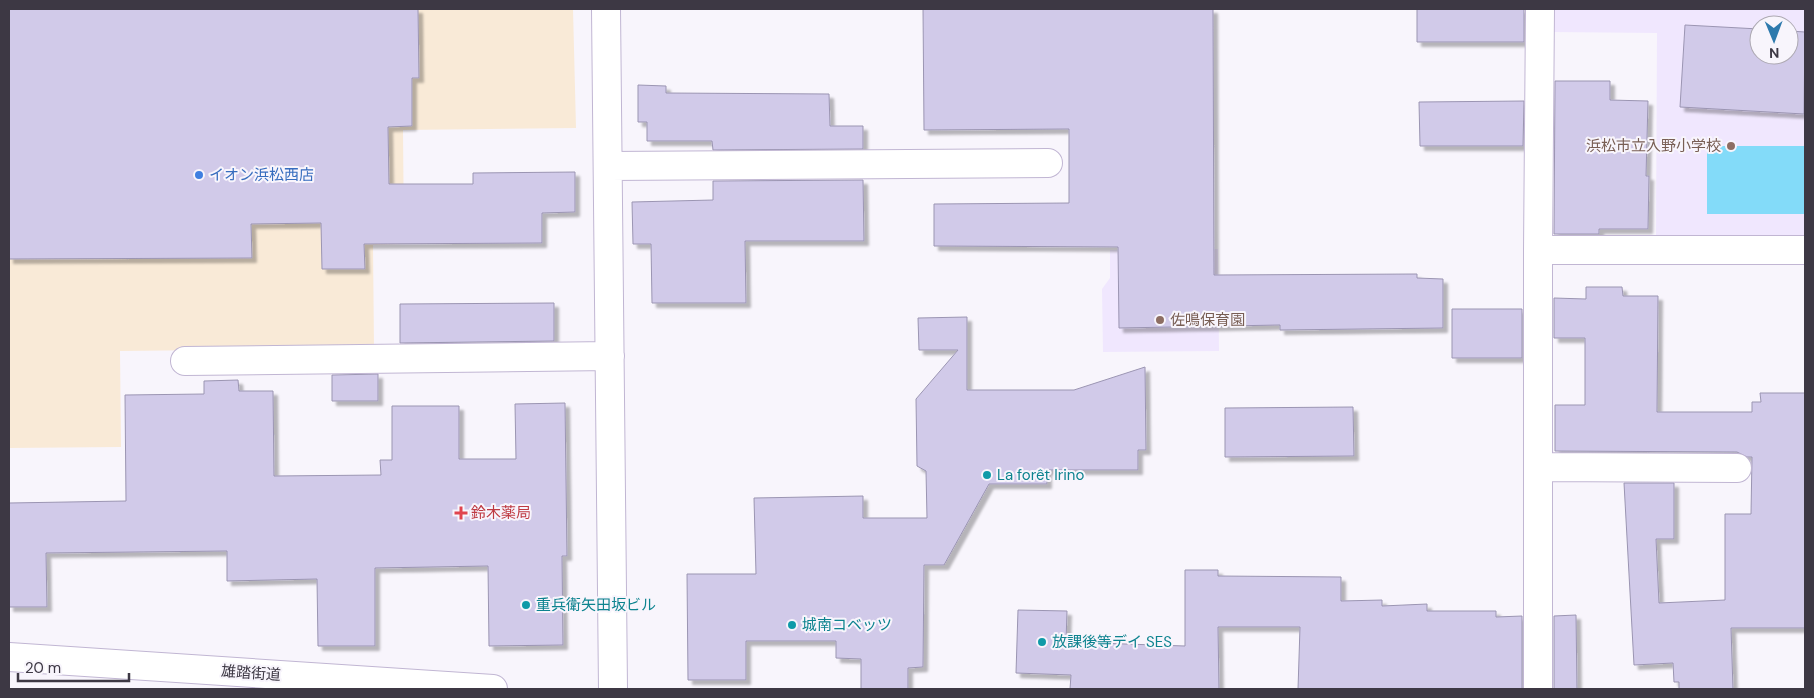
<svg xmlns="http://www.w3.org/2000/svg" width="1814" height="698" font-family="'DM Sans','Noto Sans JP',sans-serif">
	<defs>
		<filter id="shadow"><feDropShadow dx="4.5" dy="4.5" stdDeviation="1" flood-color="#0004"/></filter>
	</defs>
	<rect width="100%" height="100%" fill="#f8f5fc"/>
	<!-- commercial -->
	<path fill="#f9ead7" d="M 9,9 L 573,9 L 576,128 L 403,130 L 404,244 L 373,245 L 374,348 L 120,351 L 121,447 L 9,448 Z"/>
	<!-- built -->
	<path fill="#f0e7fe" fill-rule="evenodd" d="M 1552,9 L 1805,9 L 1805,236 L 1656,236 L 1657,33 L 1552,32 ZM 1759,25 L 1789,25 L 1789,55 L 1759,55 Z
		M 1218,249 L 1219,351 L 1103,352 L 1102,289 L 1110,278 L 1110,250 Z"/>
	<!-- water -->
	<path fill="#83dbf9" d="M 1707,146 L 1805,146 L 1805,214 L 1707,214 Z"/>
	<!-- building -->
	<path fill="#d1cae9" stroke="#9b95b2" filter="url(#shadow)" d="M 9,9 L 418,9 L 419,78 L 412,78 L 412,126 L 388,127 L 389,184 L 473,184 L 473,173 L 575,172 L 575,212 L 542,213 L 542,243 L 364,244 L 365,269 L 322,269 L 321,223 L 251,224 L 252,258 L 9,259 Z
		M 923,9 L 1213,9 L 1214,275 L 1417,274 L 1417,278 L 1443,279 L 1443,328 L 1280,330 L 1280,325 L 1119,328 L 1118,247 L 934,246 L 934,204 L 1069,203 L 1069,129 L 924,130 Z
		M 1417,9 L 1524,9 L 1524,42 L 1417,42 Z
		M 1685,25 L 1759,29 L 1759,55 L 1789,55 L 1789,31 L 1805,32 L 1804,114 L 1680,107 Z
		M 1555,81 L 1610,81 L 1610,100 L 1648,101 L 1646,176 L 1649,176 L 1648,229 L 1599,229 L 1599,234 L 1554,234 Z
		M 638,85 L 666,86 L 666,93 L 829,94 L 830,126 L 863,126 L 863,149 L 713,150 L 712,141 L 647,141 L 647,122 L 638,122 Z
		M 1524,101 L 1523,146 L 1420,146 L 1419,102 Z
		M 863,180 L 864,241 L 745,241 L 746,303 L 652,303 L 651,244 L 633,244 L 632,202 L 713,200 L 713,181 Z
		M 1586,287 L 1622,287 L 1623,296 L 1658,296 L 1657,412 L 1752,412 L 1752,402 L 1761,402 L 1760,393 L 1805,393 L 1805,628 L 1731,628 L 1733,689 L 1679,689 L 1679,682 L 1674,682 L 1673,663 L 1634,665 L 1624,483 L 1674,483 L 1674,539 L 1656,539 L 1659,603 L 1725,600 L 1725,514 L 1751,514 L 1752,457 L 1747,457 L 1737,452 L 1555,451 L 1555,405 L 1585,405 L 1585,338 L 1554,338 L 1554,298 L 1586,299 Z
		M 554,303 L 554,341 L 400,343 L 400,304 Z
		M 1452,309 L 1522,309 L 1522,358 L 1452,358 Z
		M 967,317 L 967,390 L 1074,390 L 1145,367 L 1146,450 L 1138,450 L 1138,470 L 1047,470 L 1047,484 L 989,484 L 944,565 L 924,565 L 923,667 L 908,668 L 908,689 L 861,689 L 861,659 L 836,658 L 836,641 L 746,641 L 746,680 L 688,680 L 687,574 L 756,574 L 754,498 L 863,496 L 863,518 L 927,518 L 926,471 L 917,466 L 916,399 L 958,350 L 919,350 L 918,318 Z
		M 378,374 L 378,401 L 332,401 L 332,375 Z
		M 238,380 L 239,391 L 273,391 L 274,476 L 381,475 L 380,460 L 392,460 L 392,406 L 459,406 L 459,459 L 516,459 L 515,404 L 565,403 L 567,556 L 562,556 L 563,645 L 489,646 L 488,566 L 375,568 L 375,646 L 318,646 L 317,579 L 227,581 L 227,551 L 46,553 L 47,607 L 9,607 L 9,503 L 126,501 L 125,395 L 204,394 L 204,381 Z
		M 1353,407 L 1354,456 L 1225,457 L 1225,408 Z
		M 1185,570 L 1218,570 L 1218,576 L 1341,577 L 1341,601 L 1382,600 L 1382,606 L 1427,604 L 1427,611 L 1496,611 L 1496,617 L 1522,616 L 1522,689 L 1298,689 L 1300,627 L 1218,627 L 1219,689 L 1070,689 L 1071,675 L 1016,673 L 1018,610 L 1067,611 L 1066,642 L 1185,646 Z
		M 1576,615 L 1577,689 L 1554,689 L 1554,616 Z"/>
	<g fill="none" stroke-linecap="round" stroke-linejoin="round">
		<defs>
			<path id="minor" d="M 606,9 L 613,689
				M 609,166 L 1048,163
				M 1538,250 L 1805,250
				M 185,361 L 610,356
				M 1538,467 L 1737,468
				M 9,657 L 493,689
				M 1538,689 L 1538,250 L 1540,9"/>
		</defs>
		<!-- minor casing -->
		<use href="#minor" stroke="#c1b6d3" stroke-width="30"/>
		<!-- minor -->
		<use href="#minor" stroke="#fff" stroke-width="28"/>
	</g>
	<!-- markers -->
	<g fill="#8d6e63" stroke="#f8f5fc" stroke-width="2">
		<circle cx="1731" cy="146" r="5"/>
		<circle cx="1160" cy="320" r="5"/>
	</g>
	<circle fill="#3f7fe0" stroke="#f8f5fc" stroke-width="2" cx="199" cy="175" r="5"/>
	<g fill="#0f9aa8" stroke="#f8f5fc" stroke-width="2">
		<circle cx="987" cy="475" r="5"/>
		<circle cx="526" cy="605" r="5"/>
		<circle cx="792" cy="625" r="5"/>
		<circle cx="1042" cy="642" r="5"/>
	</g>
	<path fill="#e0444e" stroke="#f8f5fc" stroke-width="2" d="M458.5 505.5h5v5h5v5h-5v5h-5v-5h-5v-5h5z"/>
	<g text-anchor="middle" stroke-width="4" stroke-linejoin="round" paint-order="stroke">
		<!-- education labels -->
		<g font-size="15" fill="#785e54" stroke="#f8f5fc" text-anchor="end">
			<text x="1721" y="151">浜松市立入野小学校</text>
			<text x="1170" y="325" text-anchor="start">佐鳴保育園</text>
		</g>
		<!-- shop labels -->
		<g font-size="15" fill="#366cbe" stroke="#f8f5fc" text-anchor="start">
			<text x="209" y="180">イオン浜松西店</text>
		</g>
		<!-- culture labels -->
		<g font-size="15" fill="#0d838f" stroke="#f8f5fc" text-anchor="start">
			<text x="997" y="480">La forêt Irino</text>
			<text x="536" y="610">重兵衛矢田坂ビル</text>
			<text x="802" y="630">城南コベッツ</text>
			<text x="1052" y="647">放課後等デイ SES</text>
		</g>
		<!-- health labels -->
		<g font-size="15" fill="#be3a42" stroke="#f8f5fc" text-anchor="start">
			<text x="471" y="518">鈴木薬局</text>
		</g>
		<!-- street labels -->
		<g font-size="15" fill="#3d3844" stroke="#f8f5fc">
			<text transform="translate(251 673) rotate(4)" y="5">雄踏街道</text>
		</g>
	</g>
	<!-- border -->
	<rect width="1814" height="698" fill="none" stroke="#3d3844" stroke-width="20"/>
	<!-- north arrow -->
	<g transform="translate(1774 40) rotate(179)"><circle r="24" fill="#f8f5fc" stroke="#ada9b2"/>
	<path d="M0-4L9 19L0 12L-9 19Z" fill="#2e7aad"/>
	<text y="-8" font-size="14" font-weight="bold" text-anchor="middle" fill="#3d3844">N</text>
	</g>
	<!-- scale -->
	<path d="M18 673v8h111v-8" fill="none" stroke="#3d3844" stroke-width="2.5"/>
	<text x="25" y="673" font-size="15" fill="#3d3844" stroke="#f8f5fc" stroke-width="4" paint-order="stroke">20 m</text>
</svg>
